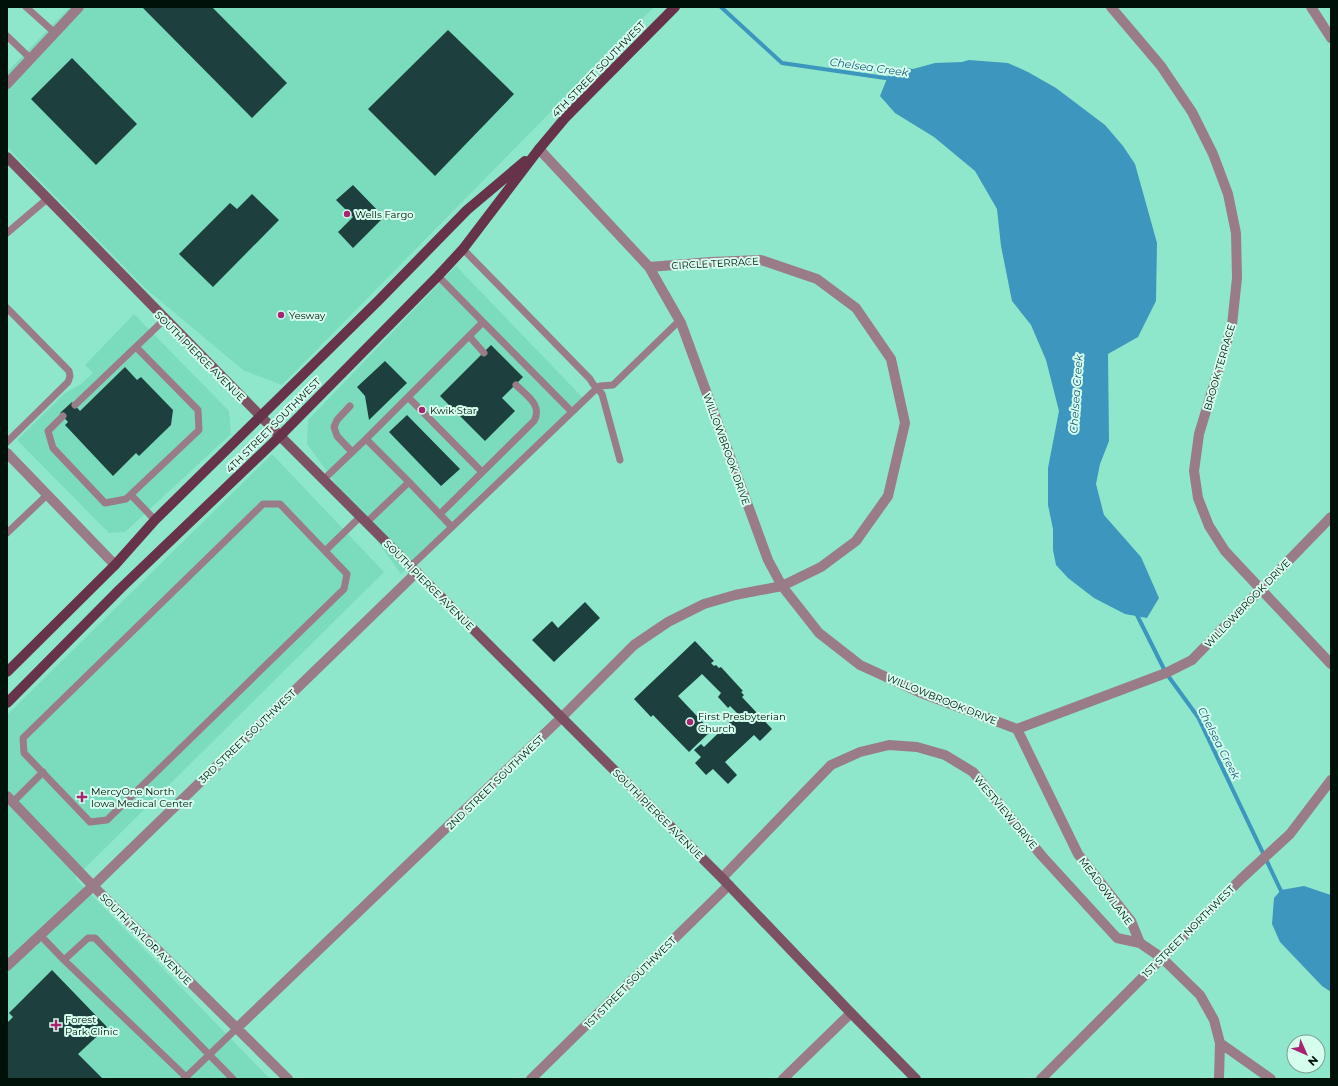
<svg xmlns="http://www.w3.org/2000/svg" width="1338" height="1086" font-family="Montserrat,sans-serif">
	<rect width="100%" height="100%" fill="#8fe7cb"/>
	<!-- built -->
	<path fill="#7adcbd" d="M 70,7 L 654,7 L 282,385 L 243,370 L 145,288 L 7,147 L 7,72 Z
		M 456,266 L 584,399 L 401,574 L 307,444 L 308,420 Z
		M 134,314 L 229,411 L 231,434 L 125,532 L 109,533 L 17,440 L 65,393 L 81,384 L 93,373 L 85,365 Z
		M 272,454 L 384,572 L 75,878 L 270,1079 L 7,1079 L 7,715 Z"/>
	<!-- water -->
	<path fill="#3c96be" d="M 969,60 L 1008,63 L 1028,72 L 1056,88 L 1105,125 L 1123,146 L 1135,164 L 1157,243 L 1156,301 L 1138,337 L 1108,354 L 1109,441 L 1100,464 L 1096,484 L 1104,515 L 1141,557 L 1159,598 L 1147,618 L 1125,614 L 1094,598 L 1068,578 L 1056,565 L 1053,550 L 1053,529 L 1048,505 L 1048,468 L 1059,411 L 1046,360 L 1031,325 L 1012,301 L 1001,246 L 997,209 L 975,171 L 934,137 L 895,113 L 880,96 L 890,71 L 907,68 L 913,69 L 935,63 L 962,62 Z
		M 1304,886 L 1331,895 L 1331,992 L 1322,986 L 1280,942 L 1272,924 L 1274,898 L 1281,890 Z"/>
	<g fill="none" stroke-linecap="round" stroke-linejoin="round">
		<!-- stream -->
		<path stroke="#3c96be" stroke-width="4" d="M 721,7 L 782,63 L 892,79
			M 1136,613 L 1166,673 L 1198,717 L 1283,895"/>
	</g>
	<!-- building -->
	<path fill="#1d403f" d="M 142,7 L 212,7 L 287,83 L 252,118 Z
		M 448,30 L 514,94 L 435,176 L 368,109 Z
		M 72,58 L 137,124 L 96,165 L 31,99 Z
		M 353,185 L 384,217 L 353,248 L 338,232 L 353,217 L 336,200 Z
		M 252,194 L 279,220 L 213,287 L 179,254 L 230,203 L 237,209 Z
		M 491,345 L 523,377 L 502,398 L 515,411 L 485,441 L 440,396 Z
		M 385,361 L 407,383 L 369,420 L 365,396 L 357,387 Z
		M 125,367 L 137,380 L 141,377 L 173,410 L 171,425 L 139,456 L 136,453 L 113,476 L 65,425 L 68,422 L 60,413 L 72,402 L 80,411 Z
		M 407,415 L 460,469 L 441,486 L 389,432 Z
		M 585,602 L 600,618 L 554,662 L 532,640 L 552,621 L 558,628 Z
		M 695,641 L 714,661 L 711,663 L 714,666 L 716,665 L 719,668 L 721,667 L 743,691 L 741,692 L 744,695 L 742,697 L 772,729 L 760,741 L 754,735 L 725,762 L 737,775 L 728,784 L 713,769 L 706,775 L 695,763 L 701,757 L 694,750 L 701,744 L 704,747 L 738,714 L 730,706 L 728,708 L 718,697 L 721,693 L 702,674 L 678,696 L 711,731 L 689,752 L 653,715 L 651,717 L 634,699 Z
		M 52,970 L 107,1027 L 78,1054 L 103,1079 L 7,1079 L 7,1023 L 13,1017 L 9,1013 Z"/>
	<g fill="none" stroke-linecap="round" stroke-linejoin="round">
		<!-- service -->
		<path stroke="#9a7b88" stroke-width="7" d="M 26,7 L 55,33
			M 7,36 L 31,59
			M 7,233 L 47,199
			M 463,249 L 590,379 L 593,384 L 597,388 L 600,386 L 613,385 L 679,321
			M 7,308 L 69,371 L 70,376 L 68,382 L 7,442
			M 483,322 L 572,412
			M 469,336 L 484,353
			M 408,397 L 482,472
			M 75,405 L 165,319
			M 350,406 L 337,420 L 334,427 L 337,436 L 352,452
			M 63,416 L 48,431 L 53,448 L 105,503 L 126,499 L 199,430 L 198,410 L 136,347
			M 366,439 L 483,322 L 438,276
			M 324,479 L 366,439 L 409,482
			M 131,495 L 155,520
			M 263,504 L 280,504 L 347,574 L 344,589 L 107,820 L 90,822 L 24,753 L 23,738 Z
			M 440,514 L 534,421 C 543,405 526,395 516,385
			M 367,522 L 409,482 L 452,527 L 411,566
			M 452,527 L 597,388 L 602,394 L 620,460
			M 7,533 L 47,495
			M 325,551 L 361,516
			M 13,802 L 43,772
			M 40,935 L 64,960 L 186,1077
			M 64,960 L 88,938 L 95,938 L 233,1079
			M 184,1079 L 237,1028"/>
		<!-- minor -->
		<path stroke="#9a7b88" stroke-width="10" d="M 1111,7 L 1161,66 L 1192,112 L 1213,154 L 1228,194 L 1236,233 L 1237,278 L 1232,325 L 1199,434 L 1194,471 L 1198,498 L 1209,526 L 1225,551 L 1331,664
			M 1311,7 L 1331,38
			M 539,149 L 649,267 L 681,323 L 768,560 L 782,586 L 819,633 L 860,665 L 919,692 L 1017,729 L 1166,673 L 1192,660 L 1331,517
			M 7,453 L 115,565
			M 1017,729 L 1078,854 L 1131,921 L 1140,943 L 1162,958 L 1200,995 L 1214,1020 L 1220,1043 L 1271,1079
			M 7,796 L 93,886 L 288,1079
			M 722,878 L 831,765 L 860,752 L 889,745 L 917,747 L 945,755 L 973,772 L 1042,856 L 1117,938 L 1140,943
			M 7,966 L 93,886 L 417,572
			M 237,1028 L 562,717 L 634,645 L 668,622 L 704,604 L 735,595 L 782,586 L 821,567 L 856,541 L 888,496 L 905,423 L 891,359 L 856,308 L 817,279 L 761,260 L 711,262 L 649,267
			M 531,1079 L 729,885
			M 783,1079 L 851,1013
			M 1219,1079 L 1220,1043"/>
		<!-- tertiary -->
		<path stroke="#9a7b88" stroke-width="10" d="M 7,84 L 79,7
			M 1041,1079 L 1241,879 L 1290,834 L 1331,780"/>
		<!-- secondary -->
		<path stroke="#7c5164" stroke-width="10" d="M 7,157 L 280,436 L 722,878 L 851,1013 L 916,1079"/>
		<!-- primary -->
		<path stroke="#66334b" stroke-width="10" d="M 7,672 L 115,565 L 155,520 L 378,301 L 467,210 L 525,161
			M 7,703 L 121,588 L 280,436 L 438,276 L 463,249 L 539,149 L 565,118 L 675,7"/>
	</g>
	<!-- markers -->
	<g fill="#a8246f" stroke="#d5feef" stroke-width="1.5">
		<circle cx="347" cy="214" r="4"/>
		<circle cx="281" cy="315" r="4"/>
		<circle cx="422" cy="410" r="4"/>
		<circle cx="690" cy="722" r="4"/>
		<path d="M80 791h4v4h4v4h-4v4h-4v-4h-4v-4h4z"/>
		<path d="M54 1019h4v4h4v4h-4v4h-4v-4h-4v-4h4z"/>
	</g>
	<g text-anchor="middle" stroke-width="4" stroke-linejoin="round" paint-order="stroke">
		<!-- street labels -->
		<g font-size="10" fill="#00110a" stroke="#d5feef">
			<text transform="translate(598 69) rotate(-46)" y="4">4TH STREET SOUTHWEST</text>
			<text transform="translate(715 263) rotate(-3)" y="4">CIRCLE TERRACE</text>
			<text transform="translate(200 356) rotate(45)" y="4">SOUTH PIERCE AVENUE</text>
			<text transform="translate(1219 367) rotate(-74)" y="4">BROOK TERRACE</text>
			<text transform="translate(273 425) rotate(-45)" y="4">4TH STREET SOUTHWEST</text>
			<text transform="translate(727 449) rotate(70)" y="4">WILLOWBROOK DRIVE</text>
			<text transform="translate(429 585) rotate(45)" y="4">SOUTH PIERCE AVENUE</text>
			<text transform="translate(1247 603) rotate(-46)" y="4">WILLOWBROOK DRIVE</text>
			<text transform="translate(942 699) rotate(22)" y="4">WILLOWBROOK DRIVE</text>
			<text transform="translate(247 736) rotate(-44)" y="4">3RD STREET SOUTHWEST</text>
			<text transform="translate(495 782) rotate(-44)" y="4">2ND STREET SOUTHWEST</text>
			<text transform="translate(1006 812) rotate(50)" y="4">WESTVIEW DRIVE</text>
			<text transform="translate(658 814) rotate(45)" y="4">SOUTH PIERCE AVENUE</text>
			<text transform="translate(1106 891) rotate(53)" y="4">MEADOW LANE</text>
			<text transform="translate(1188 931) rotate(-45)" y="4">1ST STREET NORTHWEST</text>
			<text transform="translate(146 939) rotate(45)" y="4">SOUTH TAYLOR AVENUE</text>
			<text transform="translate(630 982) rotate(-45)" y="4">1ST STREET SOUTHWEST</text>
		</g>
		<!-- poi labels -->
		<g font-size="10" fill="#00110a" stroke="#d5feef" text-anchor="start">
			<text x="355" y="218">Wells Fargo</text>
			<text x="289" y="319">Yesway</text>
			<text x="430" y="414">Kwik Star</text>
			<text x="698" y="720">First Presbyterian<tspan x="698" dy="12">Church</tspan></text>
			<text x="91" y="795">MercyOne North<tspan x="91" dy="12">Iowa Medical Center</tspan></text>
			<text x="65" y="1023">Forest<tspan x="65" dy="12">Park Clinic</tspan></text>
		</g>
		<!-- water labels -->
		<g font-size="11" font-style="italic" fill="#165a77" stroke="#d5feef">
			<text transform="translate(869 67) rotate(8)" y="4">Chelsea Creek</text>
			<text transform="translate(1076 394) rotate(-86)" y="4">Chelsea Creek</text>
			<text transform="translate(1219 743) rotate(63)" y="4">Chelsea Creek</text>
		</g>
	</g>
	<!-- border -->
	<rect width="1338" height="1086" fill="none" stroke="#00110a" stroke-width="16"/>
	<!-- north arrow -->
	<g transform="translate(1306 1054) rotate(135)"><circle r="19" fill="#d5feef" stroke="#809f93"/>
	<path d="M0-3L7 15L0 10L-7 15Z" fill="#a8246f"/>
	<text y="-6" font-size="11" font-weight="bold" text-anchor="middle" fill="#00110a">N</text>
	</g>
</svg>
